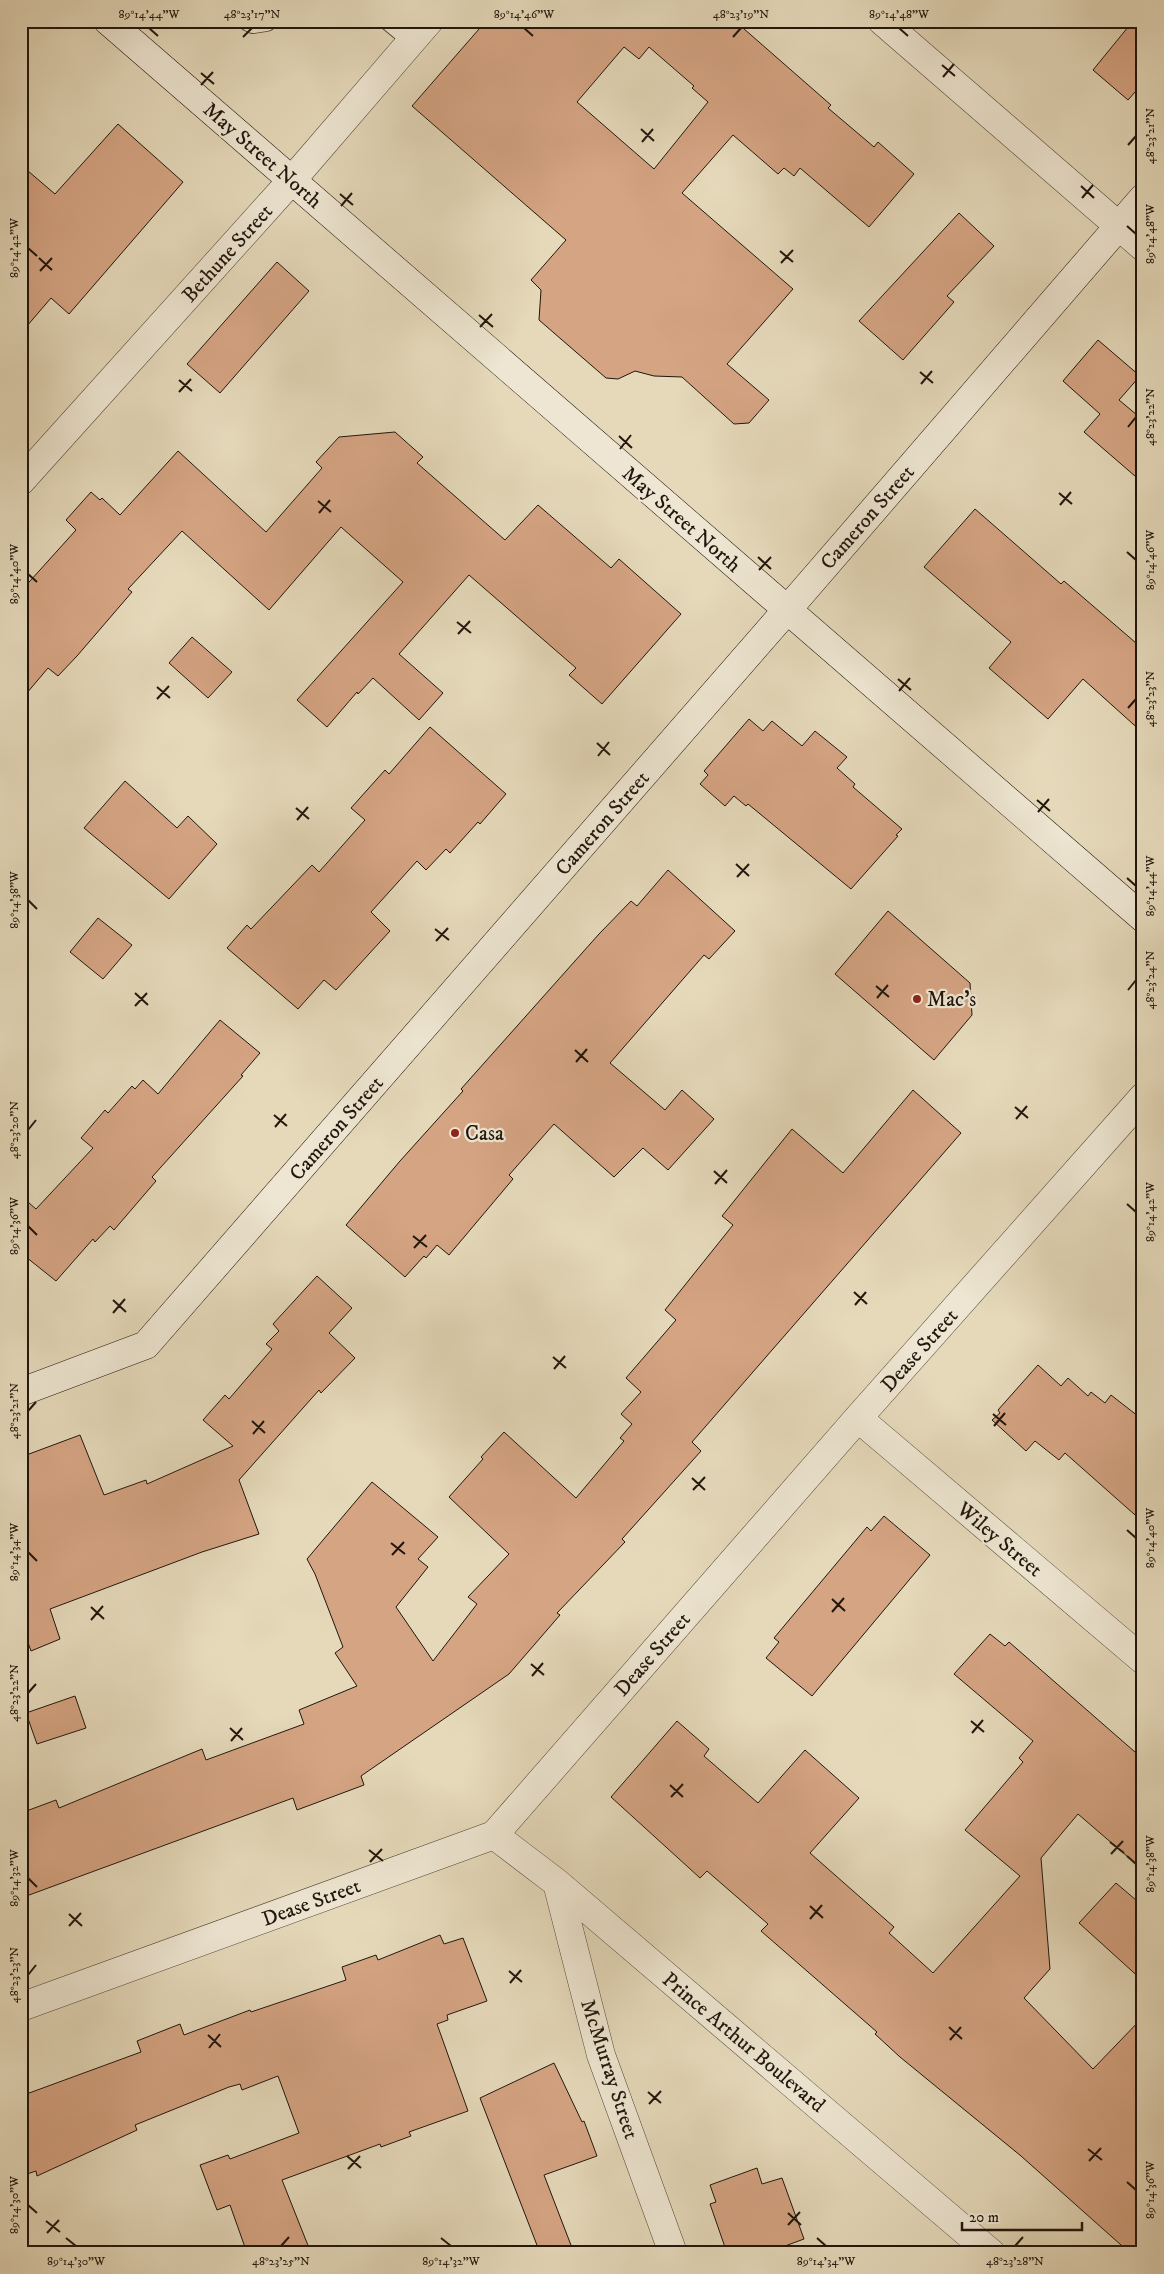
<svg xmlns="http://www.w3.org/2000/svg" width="1164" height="2274" font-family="'IM FELL DW Pica',serif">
	<rect width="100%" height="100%" fill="#e5d9ba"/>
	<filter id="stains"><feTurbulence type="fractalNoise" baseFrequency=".004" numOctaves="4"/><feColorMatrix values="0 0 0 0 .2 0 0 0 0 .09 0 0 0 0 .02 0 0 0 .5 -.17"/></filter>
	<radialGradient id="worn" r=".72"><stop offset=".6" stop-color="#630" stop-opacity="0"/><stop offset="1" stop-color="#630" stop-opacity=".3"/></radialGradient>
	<!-- building -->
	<path fill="#d5a483" stroke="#20160d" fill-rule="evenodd" d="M 486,21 L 735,21 L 831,105 L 828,108 L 874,147 L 878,142 L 914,174 L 869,227 L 800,168 L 794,176 L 784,168 L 778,174 L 733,135 L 682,193 L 793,289 L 727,364 L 769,400 L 749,423 L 734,424 L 682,377 L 654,376 L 635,371 L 618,379 L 606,378 L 539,320 L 541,290 L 531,280 L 566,240 L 412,106 ZM 624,47 L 639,59 L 649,47 L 694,86 L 692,88 L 708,102 L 654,169 L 577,102 Z
		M 1133,21 L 1143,21 L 1143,83 L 1128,100 L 1093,70 Z
		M 118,124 L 183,182 L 69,314 L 51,298 L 21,333 L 21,165 L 55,194 Z
		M 959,213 L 994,246 L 947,296 L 954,302 L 903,360 L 859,321 Z
		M 277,262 L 309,291 L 220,393 L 187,364 Z
		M 1098,340 L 1140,376 L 1119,400 L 1143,420 L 1143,483 L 1084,432 L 1100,414 L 1063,381 Z
		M 395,432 L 423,457 L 417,463 L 505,540 L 538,505 L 611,568 L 619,559 L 681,614 L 602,704 L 569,675 L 576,668 L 469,575 L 399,654 L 443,693 L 419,720 L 373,678 L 358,694 L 357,692 L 327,727 L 297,700 L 403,582 L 341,527 L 269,610 L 182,531 L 128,589 L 132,592 L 77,656 L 58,676 L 48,668 L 21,700 L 21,591 L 76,530 L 66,520 L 91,492 L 100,500 L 102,498 L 120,515 L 178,451 L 266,532 L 322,468 L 316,462 L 339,437 Z
		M 975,509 L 1061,584 L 1064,581 L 1143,649 L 1143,733 L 1083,679 L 1048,719 L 989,668 L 1011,642 L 924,567 Z
		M 192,637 L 232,672 L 208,698 L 169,663 Z
		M 749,719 L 763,731 L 772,721 L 802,746 L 815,731 L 847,757 L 837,768 L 855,784 L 853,787 L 902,829 L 896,835 L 898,836 L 851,889 L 748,804 L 746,806 L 734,796 L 725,806 L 700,784 L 708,775 L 704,771 Z
		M 430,727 L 506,794 L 480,824 L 478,822 L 450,853 L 446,849 L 426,870 L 417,861 L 371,912 L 390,931 L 336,990 L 324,980 L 298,1009 L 227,948 L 247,925 L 251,929 L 312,865 L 319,872 L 365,820 L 351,808 L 385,770 L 389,774 Z
		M 125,781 L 177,828 L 188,816 L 217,844 L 169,899 L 84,828 Z
		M 668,870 L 735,931 L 709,959 L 704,955 L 610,1063 L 665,1110 L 682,1090 L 714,1119 L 668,1170 L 643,1148 L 614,1177 L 554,1124 L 509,1175 L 513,1179 L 449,1255 L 437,1245 L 426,1258 L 424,1256 L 405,1277 L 346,1225 L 400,1161 L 463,1091 L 461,1089 L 599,934 L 631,901 L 637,906 Z
		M 888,911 L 970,983 L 972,1015 L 934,1060 L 835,974 Z
		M 98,918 L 132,945 L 103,979 L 70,952 Z
		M 220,1020 L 260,1053 L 241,1075 L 243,1076 L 152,1177 L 156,1181 L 114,1230 L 110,1226 L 95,1242 L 93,1239 L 56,1281 L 21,1253 L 21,1196 L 36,1209 L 93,1148 L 81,1138 L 105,1110 L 108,1113 L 132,1086 L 135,1089 L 143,1080 L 158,1094 Z
		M 913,1090 L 961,1133 L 692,1442 L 701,1451 L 622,1539 L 625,1542 L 557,1613 L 560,1615 L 509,1674 L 361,1776 L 364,1785 L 297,1810 L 293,1798 L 21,1898 L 21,1813 L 56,1800 L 59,1808 L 202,1749 L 206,1760 L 304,1724 L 299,1710 L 357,1686 L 335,1653 L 343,1647 L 315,1574 L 307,1559 L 372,1482 L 438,1537 L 418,1559 L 428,1567 L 396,1607 L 433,1661 L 477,1604 L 468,1597 L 509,1554 L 449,1497 L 483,1459 L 481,1457 L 504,1432 L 576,1498 L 624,1441 L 620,1438 L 632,1424 L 621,1414 L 641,1392 L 626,1378 L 676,1320 L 665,1310 L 733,1225 L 722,1216 L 792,1129 L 843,1173 Z
		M 317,1276 L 352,1308 L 329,1333 L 355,1358 L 321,1393 L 319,1390 L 239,1480 L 259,1534 L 202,1552 L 50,1609 L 60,1639 L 31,1651 L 21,1623 L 21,1457 L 80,1435 L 104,1495 L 146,1480 L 147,1484 L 233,1446 L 203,1420 L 225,1395 L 229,1399 L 272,1349 L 266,1344 L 279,1331 L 273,1324 Z
		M 1038,1365 L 1061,1386 L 1068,1378 L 1088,1396 L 1091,1392 L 1105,1403 L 1111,1395 L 1143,1420 L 1143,1522 L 1065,1453 L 1059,1460 L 1035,1441 L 1026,1451 L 992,1420 L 1000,1413 L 998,1410 Z
		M 884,1516 L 930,1555 L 812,1696 L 766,1658 L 779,1642 L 774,1638 L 867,1527 L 871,1531 Z
		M 990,1634 L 1005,1646 L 1009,1642 L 1143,1759 L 1143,1870 L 1078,1814 L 1041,1858 L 1050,1969 L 1024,1998 L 1093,2069 L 1143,2017 L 1143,2253 L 1130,2253 L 1021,2156 L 900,2057 L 875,2034 L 877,2032 L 761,1931 L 768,1924 L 707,1871 L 700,1878 L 611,1797 L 677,1721 L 709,1749 L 704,1756 L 758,1803 L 805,1750 L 859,1798 L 810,1853 L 894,1927 L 889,1933 L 933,1973 L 1020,1876 L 965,1830 L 1023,1762 L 1019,1758 L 1033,1741 L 954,1674 Z
		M 75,1696 L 86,1728 L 37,1744 L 26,1713 Z
		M 1116,1883 L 1143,1906 L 1143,1981 L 1079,1923 Z
		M 440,1935 L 444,1944 L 463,1938 L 487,2001 L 447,2015 L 448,2020 L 437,2024 L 468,2111 L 409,2132 L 411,2136 L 381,2147 L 380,2144 L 282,2180 L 311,2253 L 247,2253 L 230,2205 L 217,2210 L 200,2165 L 228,2155 L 230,2159 L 299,2133 L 278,2076 L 242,2090 L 240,2084 L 229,2087 L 135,2125 L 137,2130 L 37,2176 L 36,2171 L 21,2176 L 21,2096 L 141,2052 L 137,2041 L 180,2024 L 184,2035 L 250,2010 L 251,2012 L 346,1980 L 342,1967 L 376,1955 L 378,1960 Z
		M 554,2063 L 582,2122 L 584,2121 L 597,2156 L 544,2175 L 574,2253 L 540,2253 L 480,2098 Z
		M 757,2168 L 762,2184 L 782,2178 L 804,2239 L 766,2253 L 727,2253 L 710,2204 L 716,2202 L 710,2185 Z"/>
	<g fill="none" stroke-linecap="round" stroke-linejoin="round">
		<defs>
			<path id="lane" d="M 249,21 L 253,23 L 266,21
				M 390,21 L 413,40"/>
			<path id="street" d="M 882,21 L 1143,247
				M 21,481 L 292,180 L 429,21
				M 858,1418 L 1143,1660
				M 494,1835 L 557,1883 L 991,2253
				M 557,1883 L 601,2055 L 673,2253
				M 21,2007 L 494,1835 L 858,1418 L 1143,1097"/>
			<path id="secondary" d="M 108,21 L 1143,918
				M 21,1392 L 146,1345 L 787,610 L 1143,198"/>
		</defs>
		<!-- lane casing -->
		<use href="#lane" stroke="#514738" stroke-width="22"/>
		<!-- street casing -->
		<use href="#street" stroke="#514738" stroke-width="29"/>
		<!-- secondary casing -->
		<use href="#secondary" stroke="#20160d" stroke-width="29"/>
		<!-- lane -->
		<use href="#lane" stroke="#eee6d2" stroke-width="20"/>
		<!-- street -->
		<use href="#street" stroke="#eee6d2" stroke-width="28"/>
		<!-- secondary -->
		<use href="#secondary" stroke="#eee6d2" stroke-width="28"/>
	</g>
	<!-- ticks -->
	<path fill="none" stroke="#20160d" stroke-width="2" d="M 149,28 L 158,36M 524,28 L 533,36M 899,28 L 908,36M 243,37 L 252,28M 733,37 L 741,28M 942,65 L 955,76M 201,73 L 214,84M 943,77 L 954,64M 201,85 L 213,72M 641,129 L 654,141M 642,142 L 653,129M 1128,145 L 1136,136M 1081,186 L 1094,198M 340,194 L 353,205M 1082,198 L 1093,185M 341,206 L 352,193M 1127,226 L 1136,234M 28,248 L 37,256M 780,251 L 793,262M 39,258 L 52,270M 781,263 L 793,250M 40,271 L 52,258M 479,315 L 493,327M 480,327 L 492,314M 920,372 L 933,383M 179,380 L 192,391M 921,384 L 932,371M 179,392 L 191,379M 1128,427 L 1136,417M 619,436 L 632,448M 620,449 L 631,435M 1059,493 L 1072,504M 318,501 L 331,512M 1060,505 L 1071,492M 319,513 L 330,500M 1127,552 L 1136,560M 758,557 L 771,569M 759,570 L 771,557M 28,574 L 37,582M 457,622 L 471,633M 458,634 L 470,621M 898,679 L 911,690M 157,687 L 170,698M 899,691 L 910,678M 157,699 L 169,686M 1128,708 L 1136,699M 597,743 L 610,755M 598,756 L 609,742M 1037,800 L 1050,811M 296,808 L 309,819M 1038,812 L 1049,799M 297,820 L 308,807M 736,864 L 749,876M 737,877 L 749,864M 1127,878 L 1136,886M 28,900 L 37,909M 435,929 L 449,940M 436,941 L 448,928M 876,986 L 889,997M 1128,990 L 1136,980M 135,993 L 148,1005M 877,998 L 888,985M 135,1006 L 147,993M 575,1050 L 588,1062M 576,1062 L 587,1049M 1015,1107 L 1028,1118M 274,1115 L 287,1126M 1016,1119 L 1027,1106M 275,1127 L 286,1114M 28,1130 L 36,1120M 714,1171 L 727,1183M 715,1184 L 727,1170M 1127,1204 L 1136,1212M 28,1226 L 37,1235M 413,1236 L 427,1247M 414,1248 L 426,1235M 854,1292 L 867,1304M 113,1300 L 126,1312M 855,1305 L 866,1292M 113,1313 L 125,1299M 553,1357 L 566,1368M 554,1369 L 565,1356M 28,1411 L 36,1402M 993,1414 L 1006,1425M 252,1421 L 265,1433M 994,1426 L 1005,1413M 253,1434 L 264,1421M 692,1478 L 705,1490M 693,1490 L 705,1477M 1127,1530 L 1136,1538M 391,1543 L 405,1554M 28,1552 L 37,1561M 392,1555 L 404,1542M 832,1599 L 845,1611M 91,1607 L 104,1619M 832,1612 L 844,1598M 91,1620 L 103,1606M 531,1664 L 544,1675M 532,1676 L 543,1663M 28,1693 L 36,1684M 971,1721 L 984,1732M 230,1728 L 243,1740M 972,1733 L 983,1720M 231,1741 L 242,1728M 670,1785 L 683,1797M 671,1797 L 683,1784M 1110,1842 L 1124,1853M 369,1850 L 383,1861M 1111,1854 L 1123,1841M 1127,1856 L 1136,1864M 370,1862 L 382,1849M 28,1878 L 37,1887M 810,1906 L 823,1918M 69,1914 L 82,1926M 810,1919 L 822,1905M 69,1926 L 81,1913M 509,1971 L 522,1982M 28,1975 L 36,1965M 510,1983 L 521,1970M 949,2027 L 962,2039M 208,2035 L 221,2047M 950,2040 L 961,2027M 209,2048 L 220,2034M 648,2092 L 661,2103M 649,2104 L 661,2091M 1088,2149 L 1102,2160M 347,2156 L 361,2168M 1089,2161 L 1101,2148M 348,2169 L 360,2156M 1127,2182 L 1136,2190M 28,2205 L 37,2213M 788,2213 L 801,2225M 46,2221 L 60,2232M 788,2225 L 800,2212M 47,2233 L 59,2220M 66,2238 L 76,2246M 441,2238 L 451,2246M 817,2238 L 826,2246M 281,2246 L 289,2237M 1015,2246 L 1023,2237"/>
	<!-- markers -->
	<g fill="#8f2418" stroke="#eee6d2" stroke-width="2">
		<circle cx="917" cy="999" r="5"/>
		<circle cx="455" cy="1133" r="5"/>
	</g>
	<g text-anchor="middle" stroke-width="4.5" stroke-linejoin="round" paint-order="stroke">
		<!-- street labels -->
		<g font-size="21" fill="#20160d" stroke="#eee6d2">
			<text transform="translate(263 155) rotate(41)" y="7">May Street North</text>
			<text transform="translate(227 253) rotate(-48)" y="7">Bethune Street</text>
			<text transform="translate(867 517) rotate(-49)" y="7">Cameron Street</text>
			<text transform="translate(682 519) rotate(41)" y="7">May Street North</text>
			<text transform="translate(602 823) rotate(-49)" y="7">Cameron Street</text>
			<text transform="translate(336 1128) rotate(-49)" y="7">Cameron Street</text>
			<text transform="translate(919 1350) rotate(-48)" y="7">Dease Street</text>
			<text transform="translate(1000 1539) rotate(40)" y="7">Wiley Street</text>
			<text transform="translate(652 1654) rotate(-49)" y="7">Dease Street</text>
			<text transform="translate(311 1902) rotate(-20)" y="7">Dease Street</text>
			<text transform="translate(744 2042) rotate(40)" y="7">Prince Arthur Boulevard</text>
			<text transform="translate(610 2069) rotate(72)" y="7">McMurray Street</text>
		</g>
		<!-- poi labels -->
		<g font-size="21" fill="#20160d" stroke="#eee6d2" text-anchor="start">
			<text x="927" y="1006">Mac's</text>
			<text x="465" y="1140">Casa</text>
		</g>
	</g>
	<!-- margin -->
	<rect width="1164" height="2274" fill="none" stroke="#e5d9ba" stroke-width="55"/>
	<!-- scale -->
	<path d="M962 2222v8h120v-8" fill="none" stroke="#20160d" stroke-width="2.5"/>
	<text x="969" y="2222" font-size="15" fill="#20160d" stroke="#eee6d2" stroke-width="4" paint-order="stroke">20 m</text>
	<rect x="28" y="28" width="1108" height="2218" fill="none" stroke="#20160d" stroke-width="2"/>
	<g font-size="12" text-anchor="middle" fill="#20160d">
		<text x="149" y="18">89°14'44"W</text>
		<text x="252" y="18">48°23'17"N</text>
		<text x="524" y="18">89°14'46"W</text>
		<text x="741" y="18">48°23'19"N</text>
		<text x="899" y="18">89°14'48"W</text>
		<text transform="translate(1150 136) rotate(-90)" y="4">48°23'21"N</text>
		<text transform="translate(1150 234) rotate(-90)" y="4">89°14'48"W</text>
		<text transform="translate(14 248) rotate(-90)" y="4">89°14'42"W</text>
		<text transform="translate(1150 417) rotate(-90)" y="4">48°23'22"N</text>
		<text transform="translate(1150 560) rotate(-90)" y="4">89°14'46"W</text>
		<text transform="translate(14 574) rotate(-90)" y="4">89°14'40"W</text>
		<text transform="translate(1150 699) rotate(-90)" y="4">48°23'23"N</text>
		<text transform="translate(1150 886) rotate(-90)" y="4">89°14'44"W</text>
		<text transform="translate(14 900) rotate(-90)" y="4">89°14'38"W</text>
		<text transform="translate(1150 980) rotate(-90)" y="4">48°23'24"N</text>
		<text transform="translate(14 1130) rotate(-90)" y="4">48°23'20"N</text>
		<text transform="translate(1150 1212) rotate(-90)" y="4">89°14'42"W</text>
		<text transform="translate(14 1226) rotate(-90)" y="4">89°14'36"W</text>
		<text transform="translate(14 1411) rotate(-90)" y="4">48°23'21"N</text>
		<text transform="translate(1150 1538) rotate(-90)" y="4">89°14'40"W</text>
		<text transform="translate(14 1552) rotate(-90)" y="4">89°14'34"W</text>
		<text transform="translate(14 1693) rotate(-90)" y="4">48°23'22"N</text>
		<text transform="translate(1150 1864) rotate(-90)" y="4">89°14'38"W</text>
		<text transform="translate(14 1878) rotate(-90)" y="4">89°14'32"W</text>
		<text transform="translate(14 1975) rotate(-90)" y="4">48°23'23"N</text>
		<text transform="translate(1150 2190) rotate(-90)" y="4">89°14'36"W</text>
		<text transform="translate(14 2205) rotate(-90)" y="4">89°14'30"W</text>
		<text x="76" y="2265">89°14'30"W</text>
		<text x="281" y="2265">48°23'25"N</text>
		<text x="451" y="2265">89°14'32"W</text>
		<text x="826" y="2265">89°14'34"W</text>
		<text x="1015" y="2265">48°23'28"N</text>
	</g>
	<rect width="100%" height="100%" filter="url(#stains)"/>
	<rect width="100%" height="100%" fill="url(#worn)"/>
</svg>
